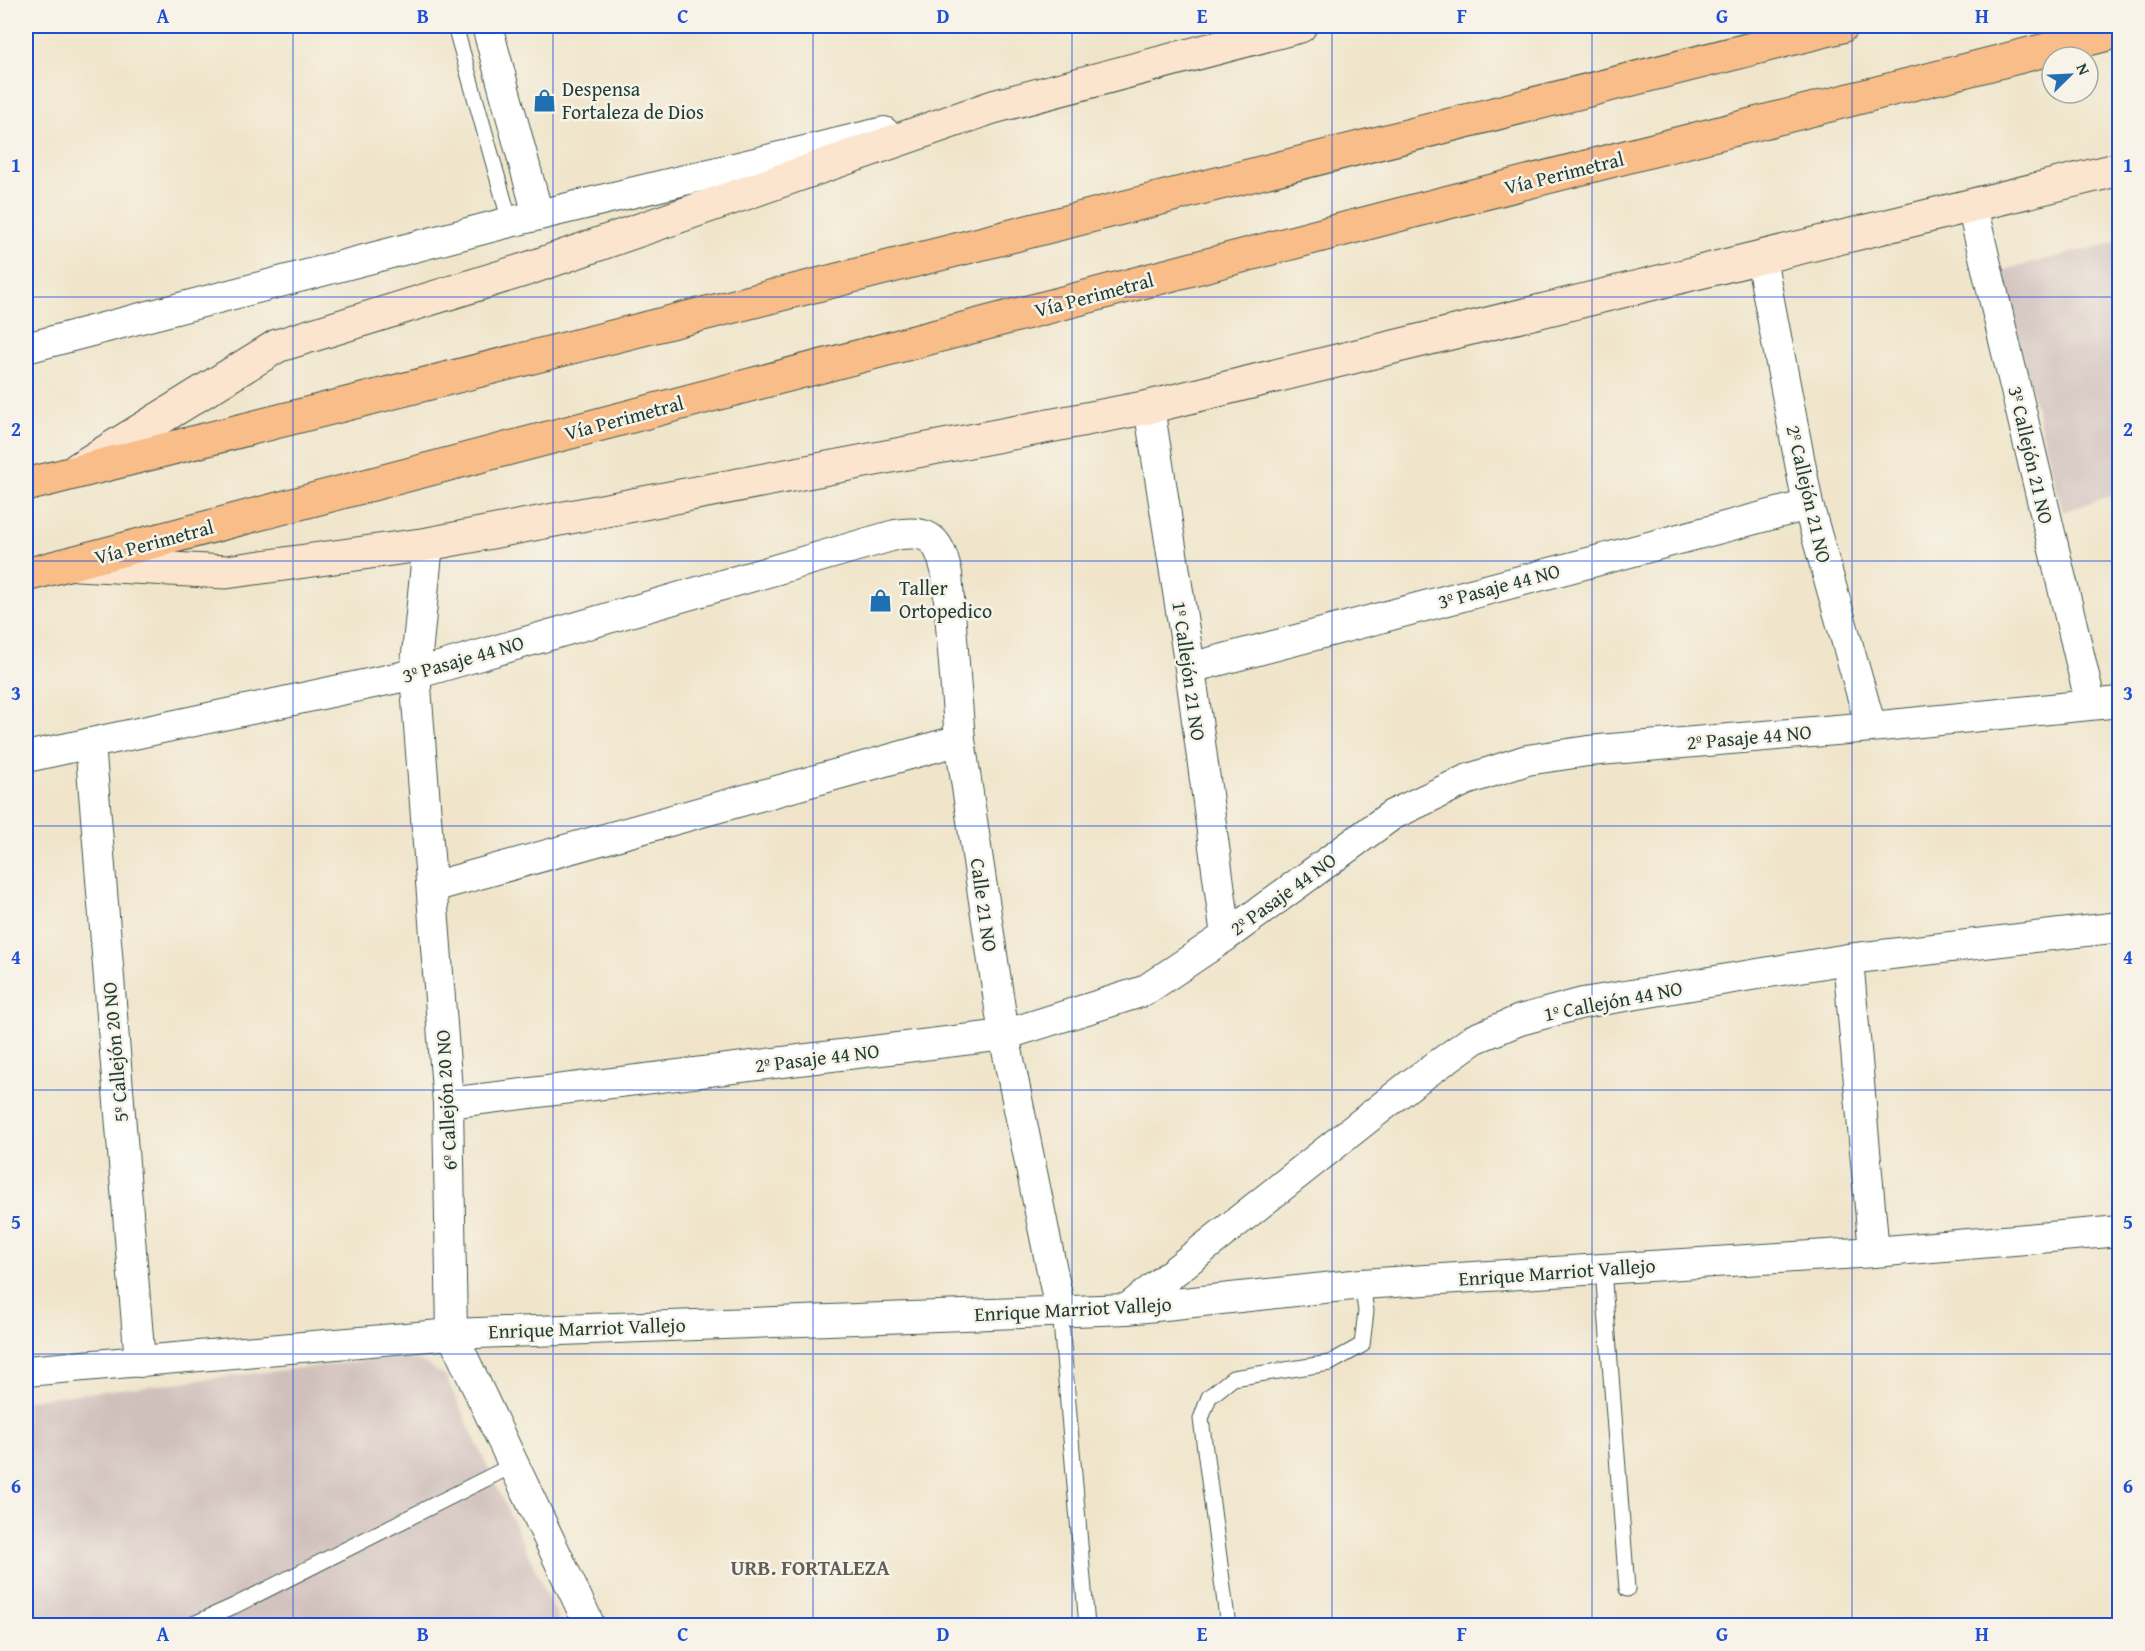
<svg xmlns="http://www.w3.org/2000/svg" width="2145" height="1651" font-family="'Gentium Book Plus',serif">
	<rect width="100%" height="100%" fill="#f7f3e8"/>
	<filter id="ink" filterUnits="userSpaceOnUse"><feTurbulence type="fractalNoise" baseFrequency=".0167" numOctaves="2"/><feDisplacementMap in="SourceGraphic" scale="12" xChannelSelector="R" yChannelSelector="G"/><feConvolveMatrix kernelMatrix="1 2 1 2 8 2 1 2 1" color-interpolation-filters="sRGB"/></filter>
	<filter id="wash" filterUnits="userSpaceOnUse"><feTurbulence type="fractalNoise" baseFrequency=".008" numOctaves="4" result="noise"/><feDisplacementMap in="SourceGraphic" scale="24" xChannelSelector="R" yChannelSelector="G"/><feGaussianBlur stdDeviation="1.35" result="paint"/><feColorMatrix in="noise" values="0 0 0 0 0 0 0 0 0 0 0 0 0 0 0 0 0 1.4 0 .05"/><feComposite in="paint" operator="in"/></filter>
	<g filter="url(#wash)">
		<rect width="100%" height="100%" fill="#f0e5cb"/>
		<!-- industrial -->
		<path fill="#d0c0bc" d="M 2119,241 L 2119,493 L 2063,512 L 2000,271 Z
			M 397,1357 L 421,1361 L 446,1377 L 561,1625 L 26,1625 L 26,1400 Z"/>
	</g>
	<g filter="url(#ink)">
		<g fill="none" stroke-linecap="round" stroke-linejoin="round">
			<defs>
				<path id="service" d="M 455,26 L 510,222
					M 1603,1269 L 1627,1589
					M 1060,1310 L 1087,1626
					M 189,1626 L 234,1606 L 515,1464
					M 1228,1626 L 1201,1419 L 1209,1397 L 1233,1378 L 1330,1363 L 1362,1345 L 1366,1311 L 1362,1284"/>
				<path id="minor" d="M 487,26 L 538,215
					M 1972,206 L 2091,705
					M 1761,258 L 1808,505 L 1871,727
					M 26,348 L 510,222 L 884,132
					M 1149,407 L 1190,668 L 1226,936
					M 428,544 L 415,674 L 448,1103 L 452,1334 L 590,1626
					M 1190,668 L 1808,505
					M 90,743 L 140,1362
					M 26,757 L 415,674 L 895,535 C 931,529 939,540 947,574 L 960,740 L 1004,1035 L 1060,1310
					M 432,887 L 960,740
					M 1848,959 L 1874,1252
					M 448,1103 L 1004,1035 L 1144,991 L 1226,936 L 1392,815 L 1466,780 L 1527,760 L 1588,751 L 1871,727 L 2120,702
					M 1127,1309 L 1411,1084 L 1474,1039 L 1520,1020 L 1583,1003 L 1848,959 L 2120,927
					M 26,1371 L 452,1334 L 1127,1309 L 1362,1284 L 1874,1252 L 2120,1231"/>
				<path id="secondary" d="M 78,469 L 277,346 L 527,269 L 993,107 L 1300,26
					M 77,564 L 226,572 L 428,544 L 1149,407 L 2120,169"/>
				<path id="trunk" d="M 26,485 L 1842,26
					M 26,575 L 1398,215 L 2120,31"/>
			</defs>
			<!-- service casing -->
			<use href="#service" stroke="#3e564b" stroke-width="17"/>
			<!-- minor casing -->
			<use href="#minor" stroke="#3e564b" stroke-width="32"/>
			<!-- secondary casing -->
			<use href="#secondary" stroke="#3e564b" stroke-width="35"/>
			<!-- trunk casing -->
			<use href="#trunk" stroke="#3e564b" stroke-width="35"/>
			<!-- service -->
			<use href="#service" stroke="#fff" stroke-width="15"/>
			<!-- minor -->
			<use href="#minor" stroke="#fff" stroke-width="30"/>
			<!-- secondary -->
			<use href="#secondary" stroke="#fce5cf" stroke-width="33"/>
			<!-- trunk -->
			<use href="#trunk" stroke="#f8bd88" stroke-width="33"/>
		</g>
	</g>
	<!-- grid -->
	<path fill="none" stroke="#1d4ed8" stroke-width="1.5" stroke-opacity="0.55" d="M 293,26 L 293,1626M 553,26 L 553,1626M 813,26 L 813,1626M 1072,26 L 1072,1626M 1332,26 L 1332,1626M 1592,26 L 1592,1626M 1852,26 L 1852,1626M 26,297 L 2120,297M 26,561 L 2120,561M 26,826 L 2120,826M 26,1090 L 2120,1090M 26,1354 L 2120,1354"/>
	<!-- icons -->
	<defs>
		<symbol id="shop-bare" viewBox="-9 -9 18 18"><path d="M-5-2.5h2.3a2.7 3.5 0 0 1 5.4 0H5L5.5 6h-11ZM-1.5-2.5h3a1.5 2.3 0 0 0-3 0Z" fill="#1f6fb2" stroke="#f7f3e8" stroke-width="2.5" paint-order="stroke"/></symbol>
	</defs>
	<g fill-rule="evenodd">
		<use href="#shop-bare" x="528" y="84" width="33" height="33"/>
		<use href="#shop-bare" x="864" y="584" width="33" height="33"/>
	</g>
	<g text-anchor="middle" stroke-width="5" stroke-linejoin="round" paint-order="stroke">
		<!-- poi labels -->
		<g font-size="20" fill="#1f3d34" stroke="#f7f3e8" text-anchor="start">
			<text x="562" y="96">Despensa<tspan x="562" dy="23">Fortaleza de Dios</tspan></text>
			<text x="899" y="595">Taller<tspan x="899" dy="23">Ortopedico</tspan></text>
		</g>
		<!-- street labels -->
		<g font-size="20" fill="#1f3d34" stroke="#f7f3e8">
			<text transform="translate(1564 173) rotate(-14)" y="7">Vía Perimetral</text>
			<text transform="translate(1094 295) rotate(-15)" y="7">Vía Perimetral</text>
			<text transform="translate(624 418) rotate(-15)" y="7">Vía Perimetral</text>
			<text transform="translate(2031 455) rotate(77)" y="7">3º Callejón 21 NO</text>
			<text transform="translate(1809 494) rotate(77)" y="7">2º Callejón 21 NO</text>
			<text transform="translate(154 542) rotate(-15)" y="7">Vía Perimetral</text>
			<text transform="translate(1499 586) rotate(-15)" y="7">3º Pasaje 44 NO</text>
			<text transform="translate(463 659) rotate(-16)" y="7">3º Pasaje 44 NO</text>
			<text transform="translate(1189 671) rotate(82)" y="7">1º Callejón 21 NO</text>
			<text transform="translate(1749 737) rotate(-5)" y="7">2º Pasaje 44 NO</text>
			<text transform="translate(1283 894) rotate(-36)" y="7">2º Pasaje 44 NO</text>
			<text transform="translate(984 905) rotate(82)" y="7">Calle 21 NO</text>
			<text transform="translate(1613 1001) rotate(-11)" y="7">1º Callejón 44 NO</text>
			<text transform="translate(115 1052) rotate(-95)" y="7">5º Callejón 20 NO</text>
			<text transform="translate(817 1058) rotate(-7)" y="7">2º Pasaje 44 NO</text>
			<text transform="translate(446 1100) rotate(-93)" y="7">6º Callejón 20 NO</text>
			<text transform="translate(1557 1272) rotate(-4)" y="7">Enrique Marriot Vallejo</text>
			<text transform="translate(1073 1309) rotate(-3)" y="7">Enrique Marriot Vallejo</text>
			<text transform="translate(587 1328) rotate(-2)" y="7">Enrique Marriot Vallejo</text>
		</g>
		<!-- neighbourhood labels -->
		<g font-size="21" font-weight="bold" fill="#605e54" stroke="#f7f3e8">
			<text x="810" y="1575">URB. FORTALEZA</text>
		</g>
	</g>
	<!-- margin -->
	<rect width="2145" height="1651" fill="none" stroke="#f7f3e8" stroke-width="66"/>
	<!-- north arrow -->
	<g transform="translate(2070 75) rotate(66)"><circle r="28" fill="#f7f3e8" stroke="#a1aaa0" stroke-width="1.5"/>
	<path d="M0-4.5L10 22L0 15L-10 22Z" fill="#1f6fb2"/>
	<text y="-9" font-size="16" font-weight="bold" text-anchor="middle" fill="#1f3d34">N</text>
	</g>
	<rect x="33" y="33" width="2079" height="1585" fill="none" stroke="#1d4ed8" stroke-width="2"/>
	<g font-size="20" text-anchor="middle" font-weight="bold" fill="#1d4ed8">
		<text x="163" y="23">A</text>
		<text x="423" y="23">B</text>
		<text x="683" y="23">C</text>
		<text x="943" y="23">D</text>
		<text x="1202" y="23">E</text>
		<text x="1462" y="23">F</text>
		<text x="1722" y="23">G</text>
		<text x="1982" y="23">H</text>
		<text x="16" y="172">1</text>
		<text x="2128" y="172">1</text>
		<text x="16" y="436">2</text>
		<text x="2128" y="436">2</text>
		<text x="16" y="700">3</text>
		<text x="2128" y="700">3</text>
		<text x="16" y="964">4</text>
		<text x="2128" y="964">4</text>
		<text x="16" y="1229">5</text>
		<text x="2128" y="1229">5</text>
		<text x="16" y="1493">6</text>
		<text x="2128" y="1493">6</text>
		<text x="163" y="1641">A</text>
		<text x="423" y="1641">B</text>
		<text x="683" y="1641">C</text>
		<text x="943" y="1641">D</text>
		<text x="1202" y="1641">E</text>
		<text x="1462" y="1641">F</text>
		<text x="1722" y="1641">G</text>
		<text x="1982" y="1641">H</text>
	</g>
</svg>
